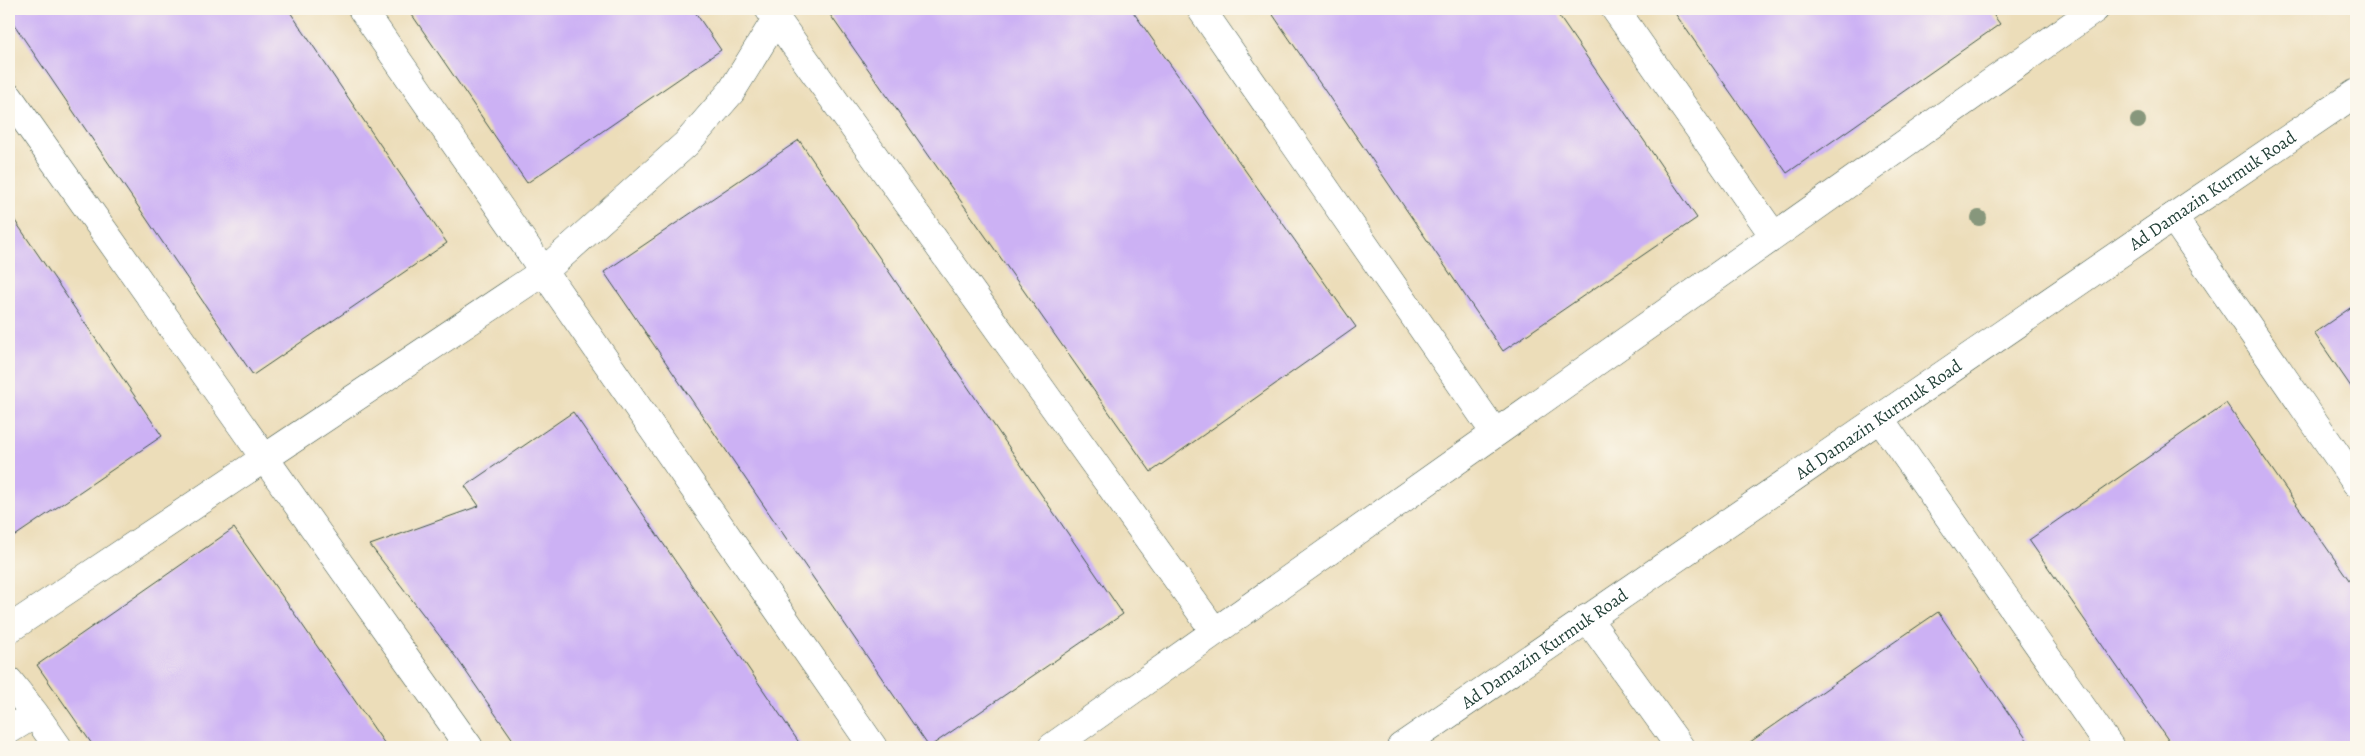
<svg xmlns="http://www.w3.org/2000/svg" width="2365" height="756" font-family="Alegreya,serif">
	<rect width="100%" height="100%" fill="#fbf7ec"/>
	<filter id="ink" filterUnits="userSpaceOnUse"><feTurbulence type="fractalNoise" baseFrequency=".02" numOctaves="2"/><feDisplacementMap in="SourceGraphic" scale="10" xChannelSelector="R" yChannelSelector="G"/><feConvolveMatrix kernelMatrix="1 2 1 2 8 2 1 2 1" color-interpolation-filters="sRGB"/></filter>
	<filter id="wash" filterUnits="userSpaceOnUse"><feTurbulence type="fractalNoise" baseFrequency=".0096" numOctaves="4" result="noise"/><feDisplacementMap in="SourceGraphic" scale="20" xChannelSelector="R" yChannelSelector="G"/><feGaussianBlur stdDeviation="1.12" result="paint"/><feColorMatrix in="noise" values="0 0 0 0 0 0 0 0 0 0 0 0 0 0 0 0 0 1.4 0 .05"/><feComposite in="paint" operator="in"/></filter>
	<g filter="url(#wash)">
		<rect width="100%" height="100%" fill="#ecddb9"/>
		<g id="blocks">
			<!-- building -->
			<path fill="#ccb1f4" d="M 9,9 L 288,9 L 447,243 L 253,375 L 9,17 Z
				M 408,9 L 693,9 L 721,50 L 527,183 Z
				M 826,9 L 1131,9 L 1356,327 L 1151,472 Z
				M 1269,9 L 1554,9 L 1697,218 L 1503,351 Z
				M 1672,9 L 1989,9 L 2000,24 L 1787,173 Z
				M 799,140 L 1123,614 L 929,747 L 604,272 Z
				M 9,212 L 162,436 L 9,540 Z
				M 2356,304 L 2356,394 L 2314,333 Z
				M 2226,403 L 2356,590 L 2356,747 L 2173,747 L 2029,540 Z
				M 573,412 L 717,622 L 802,747 L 518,747 L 458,660 L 370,545 L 479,506 L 465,486 Z
				M 234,528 L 301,623 L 387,747 L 94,747 L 37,665 Z
				M 1938,612 L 2032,747 L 1743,747 L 1839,680 Z"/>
		</g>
	</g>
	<g filter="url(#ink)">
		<use href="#blocks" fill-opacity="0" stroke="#3e5548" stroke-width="1"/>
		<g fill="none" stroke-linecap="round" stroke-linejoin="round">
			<defs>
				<path id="street" d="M 362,9 L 873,747
					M 769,9 L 1215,632
					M 1201,9 L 1495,433
					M 1615,9 L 1774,236
					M 9,97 L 469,747
					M 2173,217 L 2356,483
					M 1880,419 L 2110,747
					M 1587,618 L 1680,747
					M 9,629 L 543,272 L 686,144 L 731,92 L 776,19 L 779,9
					M 9,681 L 35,714 L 58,747
					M 9,730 L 35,714
					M 1052,747 L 2095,9"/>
				<g id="highway">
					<path id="s1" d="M 1401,747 L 2173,217 L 2356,93"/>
				</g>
			</defs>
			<!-- street casing -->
			<use href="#street" stroke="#3e5548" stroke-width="29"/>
			<!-- highway casing -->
			<use href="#highway" stroke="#3e5548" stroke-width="29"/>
			<!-- street -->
			<use href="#street" stroke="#fff" stroke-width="28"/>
			<!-- highway -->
			<use href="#highway" stroke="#fff" stroke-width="28"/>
		</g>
		<!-- trees -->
		<g fill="#87977b">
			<circle cx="2138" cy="121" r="8"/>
			<circle cx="1979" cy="218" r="8"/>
		</g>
	</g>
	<g text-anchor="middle" stroke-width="4" stroke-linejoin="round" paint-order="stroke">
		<!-- street labels -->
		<g font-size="18" fill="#1f3d34" stroke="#fbf7ec">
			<text dy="6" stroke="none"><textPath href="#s1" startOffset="984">Ad Damazin Kurmuk Road</textPath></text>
			<text dy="6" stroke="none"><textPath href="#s1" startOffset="579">Ad Damazin Kurmuk Road</textPath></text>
			<text dy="6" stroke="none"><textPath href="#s1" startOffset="174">Ad Damazin Kurmuk Road</textPath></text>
		</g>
	</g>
	<!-- margin -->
	<rect width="2365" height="756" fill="none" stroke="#fbf7ec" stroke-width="30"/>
</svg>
